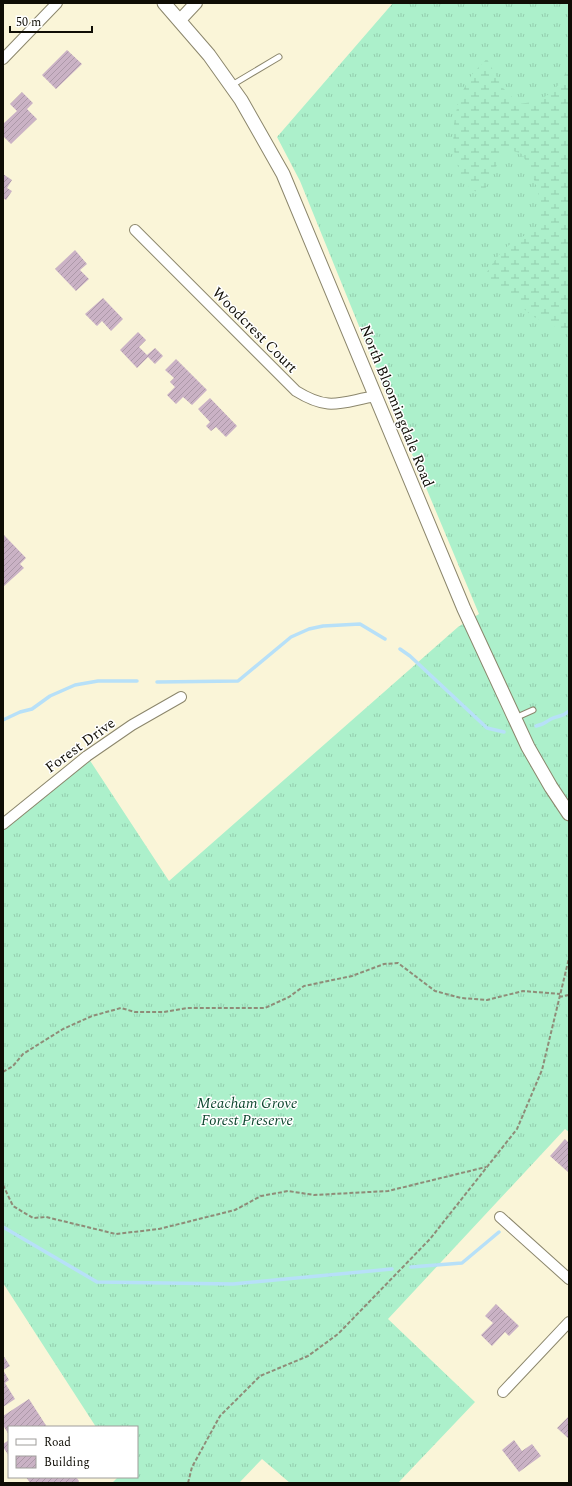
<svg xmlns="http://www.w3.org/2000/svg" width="572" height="1486" font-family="Spectral,serif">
	<defs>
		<pattern id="grass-tufts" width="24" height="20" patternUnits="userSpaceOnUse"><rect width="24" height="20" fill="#acf0cb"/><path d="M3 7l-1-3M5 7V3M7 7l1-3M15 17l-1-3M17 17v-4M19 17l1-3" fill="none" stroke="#93cdad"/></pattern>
		<pattern id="wetland-marsh" width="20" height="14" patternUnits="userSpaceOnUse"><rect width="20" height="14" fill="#acf0cb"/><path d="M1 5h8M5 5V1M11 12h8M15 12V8" fill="none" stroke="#93cdad"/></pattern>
		<pattern id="building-hatch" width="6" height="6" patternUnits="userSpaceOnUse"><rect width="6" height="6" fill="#cab2c5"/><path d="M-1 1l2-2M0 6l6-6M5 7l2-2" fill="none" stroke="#ac98a8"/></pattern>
	</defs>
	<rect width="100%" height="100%" fill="#faf5d8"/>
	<!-- grass -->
	<path fill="url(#grass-tufts)" d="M 393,3 L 569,3 L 569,1132 L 565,1129 L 388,1319 L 475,1402 L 398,1483 L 290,1483 L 262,1459 L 239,1483 L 112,1483 L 118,1477 L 137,1477 L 137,1427 L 96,1427 L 3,1283 L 3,824 L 87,756 L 169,881 L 458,627 L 479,614 L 383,385 L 300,181 L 277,137 Z"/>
	<!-- wetland -->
	<path fill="url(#wetland-marsh)" d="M 487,59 L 502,87 L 519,104 C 547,101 559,90 569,65 L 569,334 L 532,316 L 485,275 C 494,261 502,249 516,240 C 521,236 530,235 535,230 C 550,212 532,171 522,154 L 511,150 L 502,155 L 482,195 C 477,192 470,189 467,184 C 446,156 451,109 469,79 C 473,72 481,65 487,59 Z"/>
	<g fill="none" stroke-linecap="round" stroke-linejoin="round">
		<!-- stream -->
		<path stroke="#b7e0f8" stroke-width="3.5" d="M 400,649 L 410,656 L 487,728 L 504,732
			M 157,682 L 238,681 L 291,637 L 309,629 L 323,626 L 360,624 L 385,639
			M 3,720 L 20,712 L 32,709 L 50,696 L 75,685 L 98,681 L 137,681
			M 536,726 C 548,723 543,723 551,719 C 558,715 561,718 569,711
			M 3,1227 L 97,1282 L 233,1284 L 392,1269
			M 411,1267 L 462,1263 L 499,1232"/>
	</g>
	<!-- building -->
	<path fill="url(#building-hatch)" d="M 67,50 L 82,64 L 56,89 L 42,75 Z
		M 22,92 L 33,103 L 27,109 L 37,119 L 11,144 L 3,136 L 3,124 L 17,111 L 10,104 Z
		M 3,174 L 12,180 L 7,188 L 12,191 L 6,200 L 3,198 Z
		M 75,250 L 87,264 L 80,270 L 89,279 L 76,291 L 55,269 Z
		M 103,298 L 123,319 L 111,331 L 102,321 L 97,326 L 85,314 Z
		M 138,332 L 146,340 L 139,347 L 147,355 L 155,348 L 163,356 L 155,364 L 148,357 L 137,368 L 120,350 Z
		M 176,359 L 207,390 L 192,405 L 183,397 L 176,404 L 167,395 L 175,387 L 170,382 L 174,378 L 165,370 Z
		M 210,398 L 237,426 L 226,437 L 216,427 L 211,431 L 206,426 L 210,422 L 198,409 Z
		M 3,534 L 26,558 L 20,564 L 24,568 L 3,587 Z
		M 565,1139 L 569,1143 L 569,1173 L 550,1156 Z
		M 496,1304 L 519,1326 L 509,1336 L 505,1332 L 492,1346 L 481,1335 L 493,1323 L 485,1316 Z
		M 3,1355 L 10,1366 L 3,1370 Z
		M 3,1370 L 9,1380 L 5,1383 L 15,1399 L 3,1407 Z
		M 29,1399 L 47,1427 L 9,1427 L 9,1435 L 3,1425 L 3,1416 Z
		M 569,1416 L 569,1439 L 557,1428 Z
		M 9,1440 L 9,1456 L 3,1447 L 3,1444 Z
		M 514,1440 L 522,1451 L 532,1444 L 541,1456 L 519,1472 L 502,1450 Z
		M 26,1477 L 76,1477 L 79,1481 L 77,1483 L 30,1483 Z"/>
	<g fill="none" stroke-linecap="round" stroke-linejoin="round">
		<defs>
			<path id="service" d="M 232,85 L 279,57
				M 515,718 L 533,710"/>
			<path id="minor" d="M 3,59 L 57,3
				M 135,230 L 296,391 C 330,412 340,402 376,396
				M 3,824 L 87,756 L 132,725 L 181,697
				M 500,1217 L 569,1279
				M 503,1392 L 569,1322"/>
			<path id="tertiary" d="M 180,20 L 196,3"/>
			<path id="secondary" d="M 164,3 L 209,55 L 241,100 L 283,174 L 464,609 L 528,747 L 551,787 L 569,814"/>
		</defs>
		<!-- service casing -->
		<use href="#service" stroke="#8b866c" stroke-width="7"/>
		<!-- minor casing -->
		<use href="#minor" stroke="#8b866c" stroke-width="12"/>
		<!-- tertiary casing -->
		<use href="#tertiary" stroke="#8b866c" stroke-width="14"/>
		<!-- secondary casing -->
		<use href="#secondary" stroke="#8b866c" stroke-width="15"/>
		<!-- path -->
		<path stroke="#8f8c78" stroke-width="2" stroke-dasharray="4 2" stroke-linecap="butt" d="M 559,997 L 569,995
			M 3,1072 L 13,1066 L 23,1054 L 63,1029 L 92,1016 L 121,1008 L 135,1012 L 164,1012 L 187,1008 L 265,1008 L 289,997 L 304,986 L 352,976 L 384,964 L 398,963 L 435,991 L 461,998 L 487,1000 L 523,991 L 560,994
			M 3,1185 L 13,1206 L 33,1218 L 46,1217 L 116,1234 L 159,1229 L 235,1210 L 261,1196 L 288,1191 L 314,1195 L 388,1191 L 486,1167
			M 188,1483 L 192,1467 L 220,1416 L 260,1376 L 308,1356 L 338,1334 L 430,1239 L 517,1129 L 542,1070 L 569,958"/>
		<!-- service -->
		<use href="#service" stroke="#fff" stroke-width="5"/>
		<!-- minor -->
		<use href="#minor" stroke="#fff" stroke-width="10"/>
		<!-- tertiary -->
		<use href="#tertiary" stroke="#fff" stroke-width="12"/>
		<!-- secondary -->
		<use href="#secondary" stroke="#fff" stroke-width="13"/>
	</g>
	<g text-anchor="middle" stroke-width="3" stroke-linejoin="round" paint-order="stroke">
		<!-- street labels -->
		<g font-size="15" fill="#0f0d05" stroke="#fff">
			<text transform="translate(255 330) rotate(45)" y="5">Woodcrest Court</text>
			<text transform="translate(397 406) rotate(68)" y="5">North Bloomingdale Road</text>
			<text transform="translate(80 745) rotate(-36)" y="5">Forest Drive</text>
		</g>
		<!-- park labels -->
		<g font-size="15" font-style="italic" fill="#0f4830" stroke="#fff">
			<text x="247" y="1108">Meacham Grove<tspan x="247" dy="17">Forest Preserve</tspan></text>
		</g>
	</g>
	<!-- border -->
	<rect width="572" height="1486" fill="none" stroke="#0f0d05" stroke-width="8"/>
	<!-- legend -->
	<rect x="8" y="1426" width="130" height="52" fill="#ffffff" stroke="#9f9e9b"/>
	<rect x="16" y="1439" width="20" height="6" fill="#ffffff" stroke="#9f9e9b"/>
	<text x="44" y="1446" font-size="12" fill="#0f0d05">Road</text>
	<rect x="16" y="1456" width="20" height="12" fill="url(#building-hatch)" stroke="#9f9e9b"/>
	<text x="44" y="1466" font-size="12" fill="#0f0d05">Building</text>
	<!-- scale -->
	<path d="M10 26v6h82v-6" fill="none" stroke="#0f0d05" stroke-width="2"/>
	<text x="16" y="26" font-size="12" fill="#0f0d05" stroke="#ffffff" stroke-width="3" paint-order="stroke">50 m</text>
</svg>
